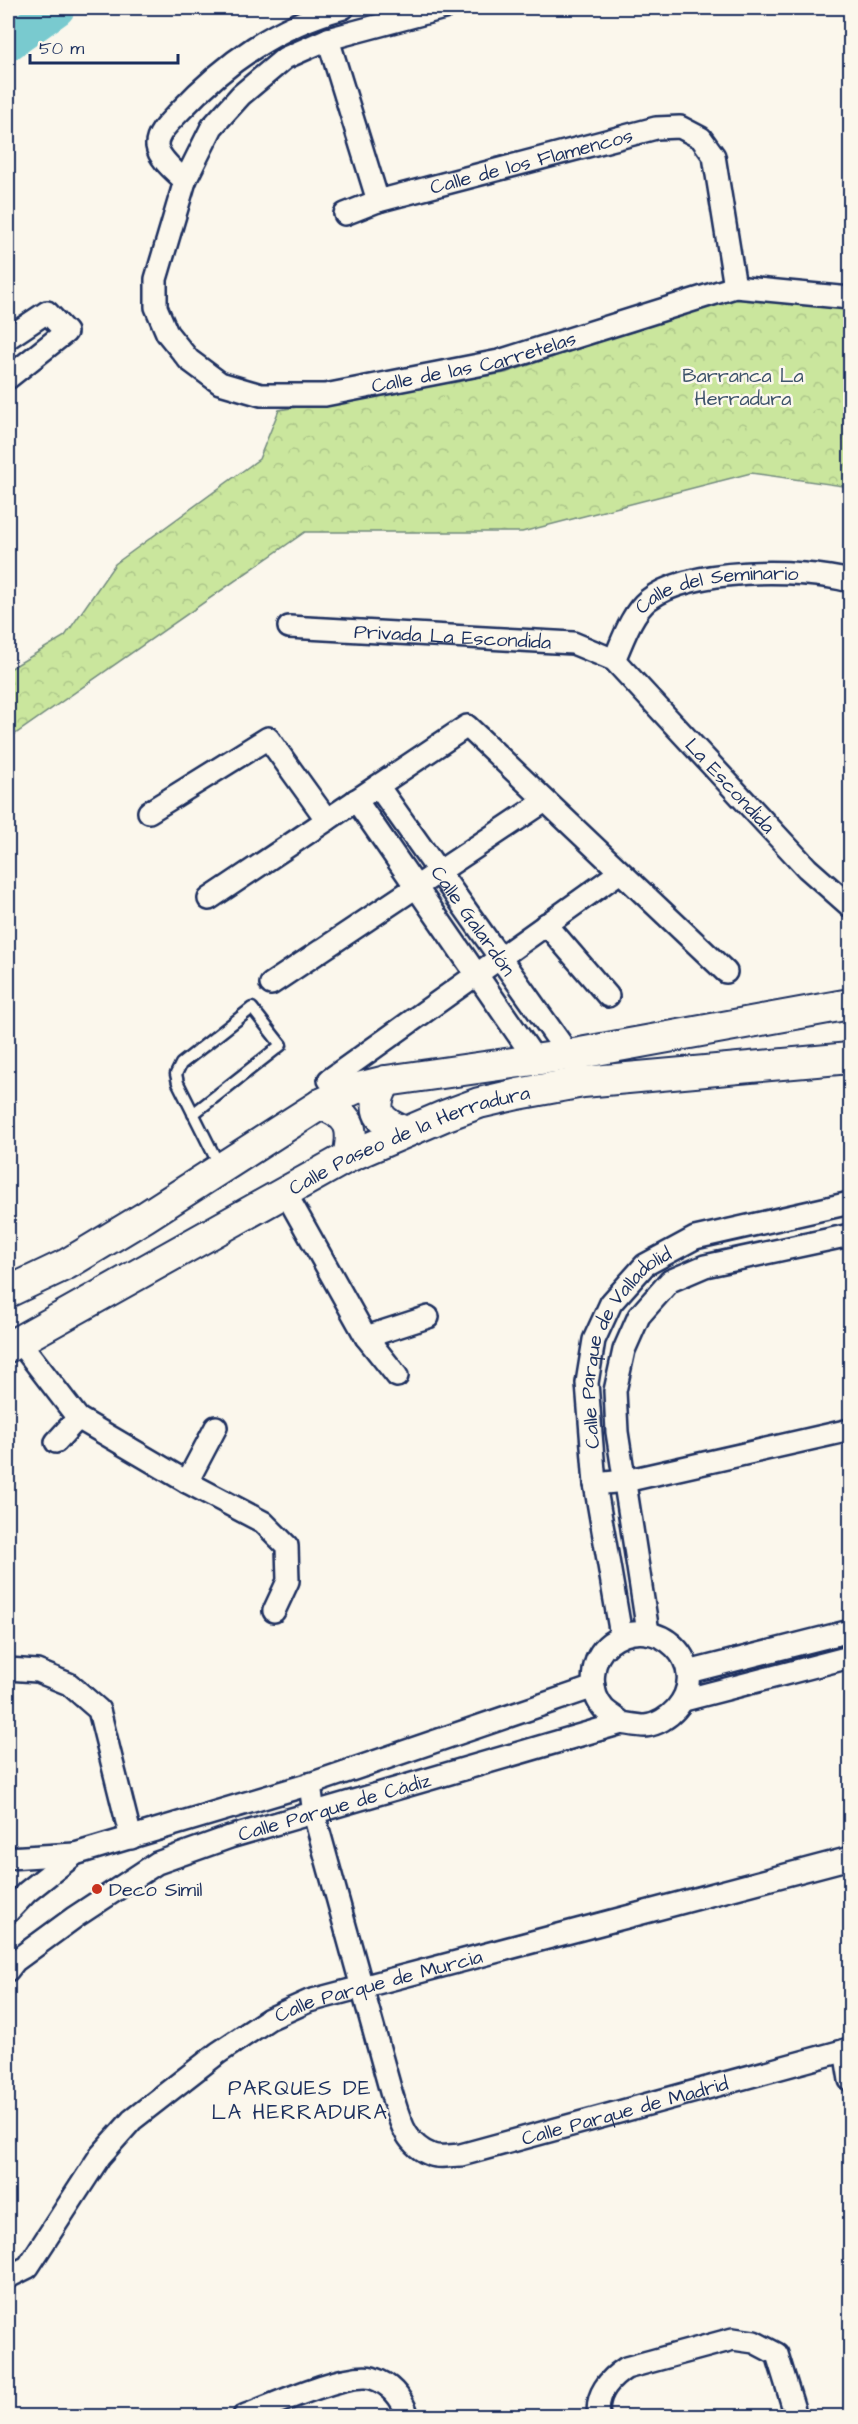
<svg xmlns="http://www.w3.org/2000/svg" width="858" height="2424" font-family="'Architects Daughter',sans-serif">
	<defs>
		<pattern id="forest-crowns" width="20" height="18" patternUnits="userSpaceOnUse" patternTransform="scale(1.5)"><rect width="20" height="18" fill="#cae69d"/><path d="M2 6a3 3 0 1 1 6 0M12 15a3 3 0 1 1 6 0" fill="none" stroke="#adc68a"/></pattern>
	</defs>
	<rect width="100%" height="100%" fill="#fbf7ec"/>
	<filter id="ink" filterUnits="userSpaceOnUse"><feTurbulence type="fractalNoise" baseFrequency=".0167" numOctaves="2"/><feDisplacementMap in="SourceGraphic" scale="12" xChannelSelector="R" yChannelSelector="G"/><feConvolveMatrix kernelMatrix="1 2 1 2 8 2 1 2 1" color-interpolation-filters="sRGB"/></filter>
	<g filter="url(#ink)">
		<!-- forest -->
		<path fill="url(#forest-crowns)" stroke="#728a7e" stroke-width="1.5" d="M 731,298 L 850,309 L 850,487 L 751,473 L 522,532 L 305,532 L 8,739 L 8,670 L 65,636 L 115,564 L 259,459 L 279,410 L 505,373 Z"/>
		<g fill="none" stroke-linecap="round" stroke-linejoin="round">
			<!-- river -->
			<path stroke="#79cacf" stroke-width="36" d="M 8,43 L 57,8"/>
			<defs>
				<path id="service" d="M 193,1114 L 281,1045 L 252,1008 L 181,1064 L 176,1074 L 178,1083 L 220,1167"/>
				<g id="minor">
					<path id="s1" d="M 444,8 L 328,39 L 285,58 L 241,95 L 212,127 L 185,181 L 156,279 L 156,307 L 167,333 L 189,360 L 220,383 L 261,395 L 325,395 L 499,361 L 735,287 L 850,298"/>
					<path id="s2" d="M 328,39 L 378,201 L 656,128 L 680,127 L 701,138 L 714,156 L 735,287"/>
					<path d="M 185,181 C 176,172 159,159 157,146 C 156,133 172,120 179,112 C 226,62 277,26 343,8"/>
					<path d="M 345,214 L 378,201"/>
					<path d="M 8,338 L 47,312 L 66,332 L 8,378"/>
					<path id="s3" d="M 289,627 L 573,643 L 614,660 L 807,868 L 850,906"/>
					<path id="s4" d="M 614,660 C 623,640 631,614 648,600 C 689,567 801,568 850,581"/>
					<path id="s5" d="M 378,786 L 569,1055"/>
					<path d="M 356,800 L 535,1059"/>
					<path d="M 149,812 L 268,738 L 327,820"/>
					<path d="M 209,899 L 467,726 L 726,972"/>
					<path d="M 546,924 L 608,996"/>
					<path d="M 271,984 L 545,801"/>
					<path d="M 329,1080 L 620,872"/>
					<path d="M 285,1192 L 366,1337 L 397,1376"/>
					<path d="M 366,1337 L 428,1317"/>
					<path d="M 18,1340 L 78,1418 L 187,1482 L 263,1522 L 287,1546 L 288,1581 L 274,1611"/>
					<path d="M 56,1442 L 78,1418"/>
					<path d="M 187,1482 L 216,1427"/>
					<path d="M 595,1484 L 625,1481 L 850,1430"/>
					<path d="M 648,1632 L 617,1432 L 615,1391 L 624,1350 L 639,1316 L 670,1281 L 705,1266 L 850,1235"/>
					<path id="s6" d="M 621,1635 L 595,1484 L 587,1383 L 594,1340 L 611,1303 L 645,1265 L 695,1238 L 850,1203"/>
					<path d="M 8,1669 L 37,1671 L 69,1684 L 99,1710 L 131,1838"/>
					<path d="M 688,1672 L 850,1631"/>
					<path d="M 684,1700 L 850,1657"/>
					<path id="s7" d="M 310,1784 L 314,1814 L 391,2092 C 399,2117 404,2145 432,2155 C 440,2158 452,2155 461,2155 L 850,2049"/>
					<path d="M 8,1858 L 75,1854"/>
					<path d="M 8,1912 L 27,1892 L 75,1854 L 310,1784 L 594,1687"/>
					<path id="s8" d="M 8,1970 L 15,1961 L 75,1917 L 157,1863 L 230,1837 L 622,1723 C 629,1724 638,1726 645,1726 C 657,1725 669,1717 676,1709 C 714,1665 656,1609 610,1643 C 590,1658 588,1691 604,1709 C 609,1714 617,1718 622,1723"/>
					<path d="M 845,2050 L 850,2080"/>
					<path id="s9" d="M 8,2277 L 28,2267 L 100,2156 L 132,2120 L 218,2053 L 269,2019 L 309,2001 L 850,1858"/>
					<path d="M 244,2416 C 270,2406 348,2371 372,2378 C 391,2384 402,2398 408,2416"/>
					<path d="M 599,2416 C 595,2395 609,2379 626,2368 L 733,2339 L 754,2342 L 777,2354 L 796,2416"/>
				</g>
				<g id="secondary">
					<path d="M 386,1081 C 371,1108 375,1120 403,1131"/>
					<path d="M 321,1104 C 350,1116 355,1126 348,1157"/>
					<path d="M 8,1292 L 67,1264 L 145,1217 L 321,1104 L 354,1089 L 386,1081 L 569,1055 L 850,1004"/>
					<path id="s10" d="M 8,1347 L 348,1157 L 444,1116 L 479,1103 L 518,1094 L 583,1082 L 850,1058"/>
				</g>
			</defs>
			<!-- service casing -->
			<use href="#service" stroke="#1b2f5e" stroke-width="15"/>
			<!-- minor casing -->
			<use href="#minor" stroke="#1b2f5e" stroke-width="26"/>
			<!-- secondary casing -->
			<use href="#secondary" stroke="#1b2f5e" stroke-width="34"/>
			<!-- service -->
			<use href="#service" stroke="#fbf7ec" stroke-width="10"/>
			<!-- minor -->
			<use href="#minor" stroke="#fbf7ec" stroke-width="21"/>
			<!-- secondary -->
			<use href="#secondary" stroke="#fbf7ec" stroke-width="30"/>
		</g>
	</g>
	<!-- markers -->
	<circle fill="#c8321e" stroke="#fbf7ec" stroke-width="2" cx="97" cy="1889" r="6"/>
	<g text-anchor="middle" stroke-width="5" stroke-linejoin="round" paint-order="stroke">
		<!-- street labels -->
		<g font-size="20" fill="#1b2f5e" stroke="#fbf7ec">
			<text dy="7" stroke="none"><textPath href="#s2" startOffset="328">Calle de los Flamencos</textPath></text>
			<text dy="7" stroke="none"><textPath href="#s1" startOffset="819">Calle de las Carretelas</textPath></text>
			<text dy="7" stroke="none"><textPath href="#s4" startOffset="140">Calle del Seminario</textPath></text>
			<text dy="7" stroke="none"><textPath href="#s3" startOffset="164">Privada La Escondida</textPath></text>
			<text dy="7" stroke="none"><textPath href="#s3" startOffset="500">La Escondida</textPath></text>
			<text dy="7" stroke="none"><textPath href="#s5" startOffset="165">Calle Galardón</textPath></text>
			<text dy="7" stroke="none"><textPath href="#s10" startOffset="453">Calle Paseo de la Herradura</textPath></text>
			<text dy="7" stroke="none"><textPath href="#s6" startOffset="303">Calle Parque de Valladolid</textPath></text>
			<text dy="7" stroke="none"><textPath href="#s8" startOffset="370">Calle Parque de Cádiz</textPath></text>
			<text dy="7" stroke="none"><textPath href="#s9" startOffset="488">Calle Parque de Murcia</textPath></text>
			<text dy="7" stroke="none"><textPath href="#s7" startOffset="596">Calle Parque de Madrid</textPath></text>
		</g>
		<!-- park labels -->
		<g font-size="20" fill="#3e546b" stroke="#fbf7ec">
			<text x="743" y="382">Barranca La<tspan x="743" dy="23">Herradura</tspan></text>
		</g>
		<!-- poi labels -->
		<g font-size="20" fill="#1b2f5e" stroke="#fbf7ec" text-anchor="start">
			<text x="109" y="1896">Deco Simil</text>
		</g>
		<!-- neighbourhood labels -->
		<g font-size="21" letter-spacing="1.5" fill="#1b2f5e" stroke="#fbf7ec">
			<text x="300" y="2095">PARQUES DE<tspan x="300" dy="24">LA HERRADURA</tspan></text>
		</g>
	</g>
	<!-- margin -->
	<rect width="858" height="2424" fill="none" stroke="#fbf7ec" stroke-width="30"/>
	<rect x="15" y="15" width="828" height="2394" fill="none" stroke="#1b2f5e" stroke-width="2" filter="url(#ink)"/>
	<!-- scale -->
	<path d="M30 54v9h148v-9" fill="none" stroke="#1b2f5e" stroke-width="3"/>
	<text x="39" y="54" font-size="18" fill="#1b2f5e" stroke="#fbf7ec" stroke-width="4.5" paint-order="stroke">50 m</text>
</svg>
